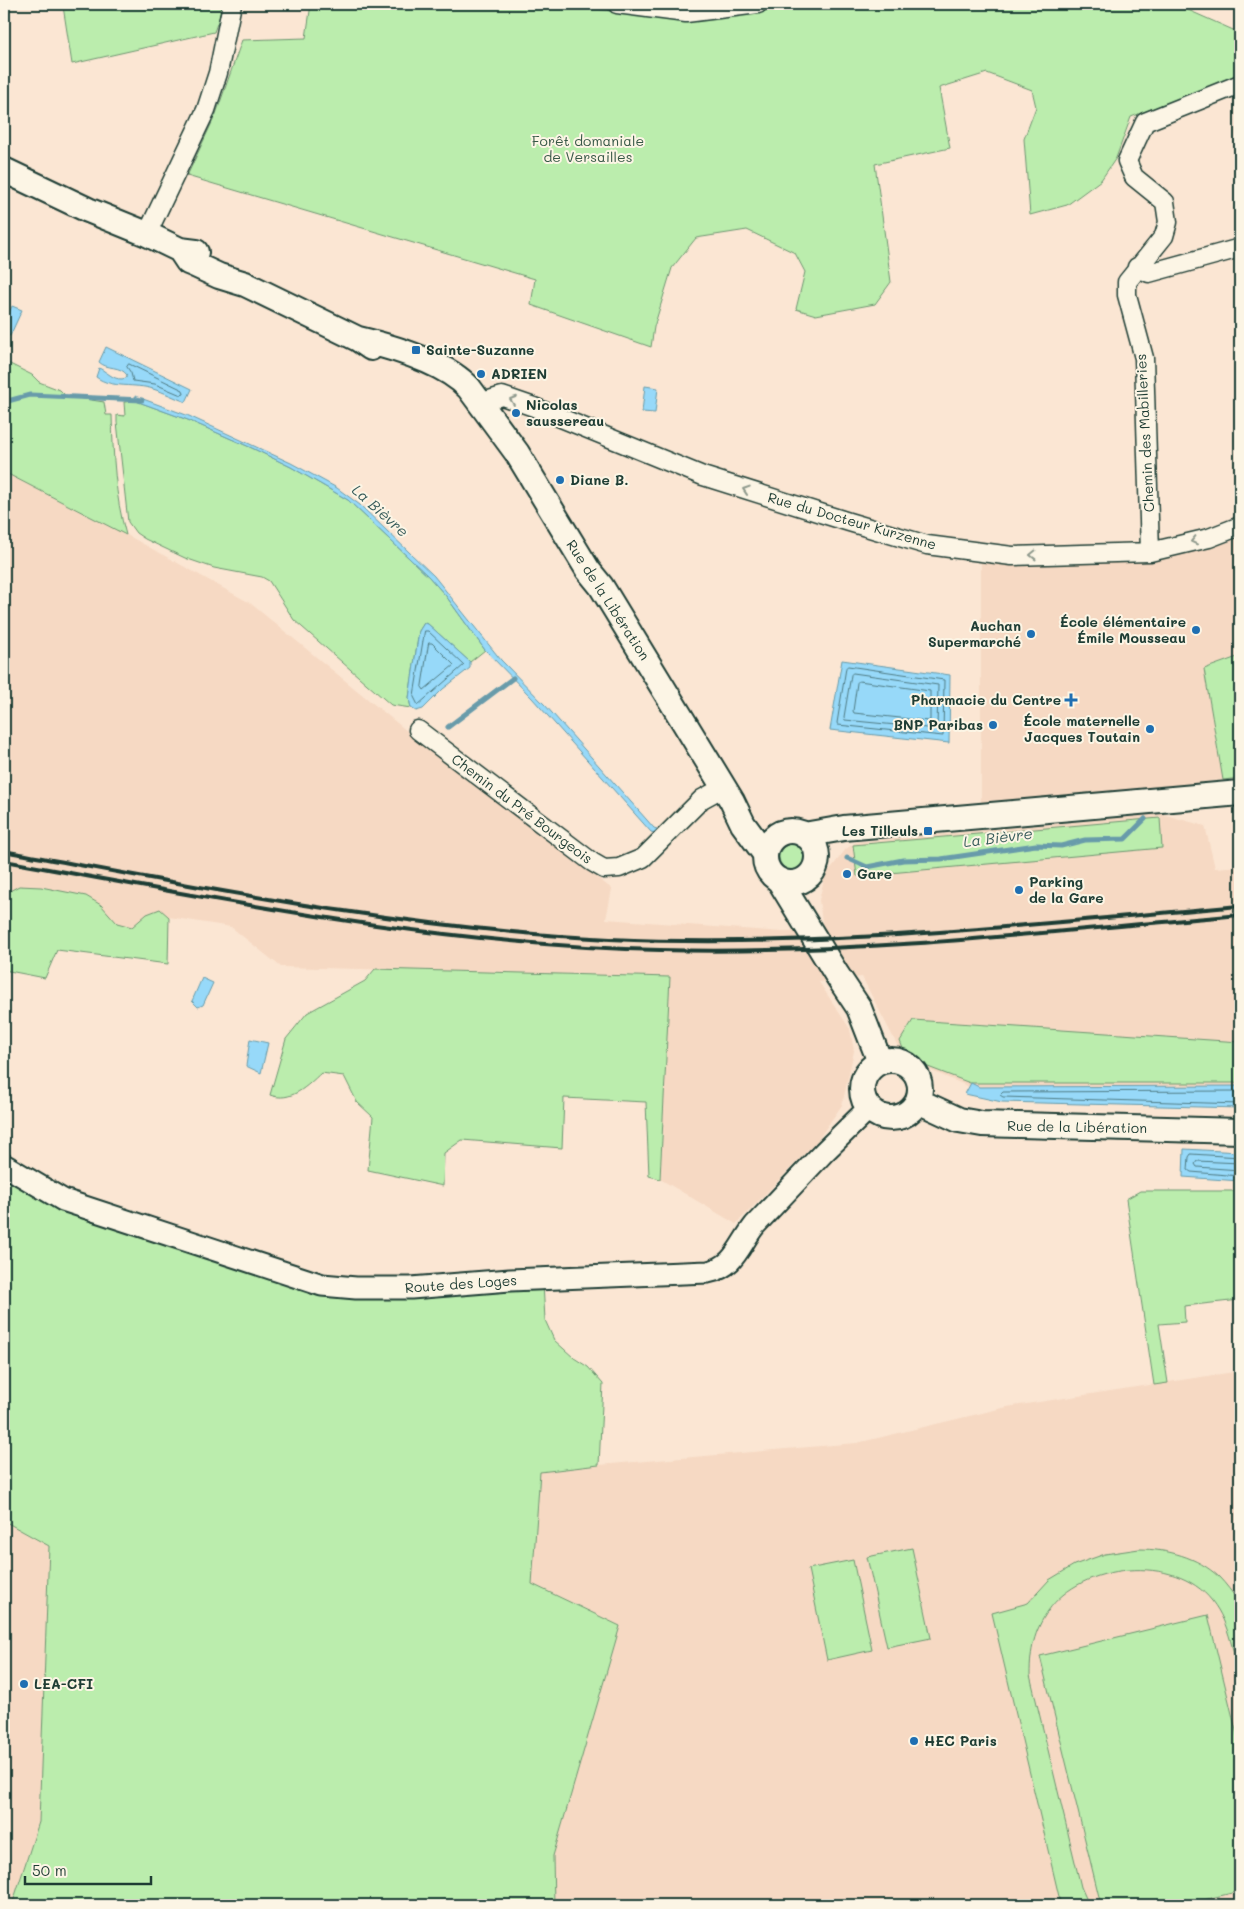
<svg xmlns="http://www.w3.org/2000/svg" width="1244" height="1909" font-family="Mali,sans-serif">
	<rect width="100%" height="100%" fill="#fbe6d3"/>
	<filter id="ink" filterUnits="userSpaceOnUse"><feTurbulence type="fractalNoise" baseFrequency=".02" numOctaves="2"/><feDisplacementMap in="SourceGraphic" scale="10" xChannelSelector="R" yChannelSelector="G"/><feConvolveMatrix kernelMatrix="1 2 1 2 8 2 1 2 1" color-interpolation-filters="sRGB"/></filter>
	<g filter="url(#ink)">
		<!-- built -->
		<path fill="#f6d9c3" d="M 4,472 L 118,530 L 250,603 L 424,745 L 612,889 L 606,919 L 782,932 L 823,929 L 819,900 L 825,876 L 846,849 L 856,842 L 1162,814 L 1205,826 L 1215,868 L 1240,866 L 1240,1087 L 970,1087 L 905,1060 L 862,977 L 819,982 L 850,1029 L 854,1051 L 842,1105 L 817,1141 L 736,1224 L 660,1179 L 670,977 L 281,967 L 231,927 L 169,917 L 168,964 L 4,943 Z
			M 1240,538 L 1240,656 L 1204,669 L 1223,780 L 981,808 L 981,561 L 1086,564 L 1136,561 Z
			M 1240,1371 L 1240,1905 L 554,1905 L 553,1856 L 620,1626 L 532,1584 L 540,1472 L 599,1465 L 857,1443 L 1007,1407 Z
			M 4,1521 L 49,1546 L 39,1822 L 12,1905 L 4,1905 Z"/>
		<!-- green -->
		<path fill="#bbedad" stroke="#6d9570" d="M 80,4 L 224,4 L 214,32 L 72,64 L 63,6 Z
			M 311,4 L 556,4 L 689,21 L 775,9 L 786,4 L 1178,4 L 1179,6 L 1240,33 L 1240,75 L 1131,117 L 1116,158 L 1101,180 L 1067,205 L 1030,215 L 1024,139 L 1036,107 L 1032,90 L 987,73 L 939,88 L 950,148 L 875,164 L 891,282 L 875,304 L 816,315 L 796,309 L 805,272 L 795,253 L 747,230 L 696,238 L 672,268 L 654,327 L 651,347 L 531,305 L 535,279 L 187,176 L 216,114 L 242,40 L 306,38 Z
			M 4,363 L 10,364 L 32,375 L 39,382 L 60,390 L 66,396 L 104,402 L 106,415 L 112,415 C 113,456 115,496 126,535 L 4,472 Z
			M 136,401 L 188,420 L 252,448 L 291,467 L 348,500 L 429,577 L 446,596 L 485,650 L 470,662 L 428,624 L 424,623 L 419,631 L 409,698 L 411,708 L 391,705 L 294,620 L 269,581 L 262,577 L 214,568 L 185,558 L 145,539 L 136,533 L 128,522 L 117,422 L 117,415 L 125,416 L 124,402 Z
			M 1240,656 L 1240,778 L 1223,780 L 1204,669 Z
			M 1160,818 L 1162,848 L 857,876 L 853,845 Z
			M779 857a13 13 0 1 1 26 0a13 13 0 1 1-26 0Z
			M 19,886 L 41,887 L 86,896 L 101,905 L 117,923 L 132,927 L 147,914 L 160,909 L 169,917 L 168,964 L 57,950 L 45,978 L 4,970 L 4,894 Z
			M 375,969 L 670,977 L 660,1179 L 649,1176 L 646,1102 L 564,1098 L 562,1148 L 462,1140 L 444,1153 L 443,1186 L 368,1170 L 373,1117 L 357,1102 L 344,1076 L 321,1073 C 307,1086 291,1103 270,1095 L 286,1039 L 307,1013 L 365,981 Z
			M 913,1020 L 1240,1042 L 1240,1083 L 970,1083 L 907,1059 L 900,1041 Z
			M 4,1174 L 276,1279 L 543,1283 L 545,1320 L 554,1340 L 574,1358 L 588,1367 L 603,1384 L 599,1465 L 540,1472 L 532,1584 L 620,1626 L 553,1856 L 554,1905 L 12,1905 L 39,1822 L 49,1546 L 4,1521 Z
			M 1140,1191 L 1240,1191 L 1240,1300 L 1184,1306 L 1185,1322 L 1159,1324 L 1168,1383 L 1154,1385 L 1126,1199 Z
			M 912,1548 L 931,1638 L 887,1647 L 867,1557 Z
			M 1139,1549 C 1167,1549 1198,1557 1219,1577 C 1226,1584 1232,1593 1239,1601 L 1240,1605 L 1240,1683 C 1234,1656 1230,1624 1212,1601 C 1175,1553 1081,1563 1048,1611 C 1034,1631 1030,1651 1030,1675 L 1081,1887 L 1089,1905 L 1061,1905 L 992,1613 L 1028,1603 L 1049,1580 L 1074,1565 L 1105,1554 Z
			M 853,1560 L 872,1650 L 827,1660 L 808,1569 Z
			M 1208,1615 L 1240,1747 L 1240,1891 L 1183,1905 L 1101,1905 L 1040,1656 Z"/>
		<!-- water -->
		<path fill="#97d9f9" stroke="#679baa" d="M 12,306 L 22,310 L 10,336 L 4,333 L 4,324 Z
			M 106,347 L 192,389 L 186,402 C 175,398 164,392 153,389 C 135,383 112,389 96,377 L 99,368 C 109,373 115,382 126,378 L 127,375 C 120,365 107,370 99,362 Z
			M 645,386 L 658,388 L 655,413 L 642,412 Z
			M 135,396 L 189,416 L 291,463 L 337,488 L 360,505 L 434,576 L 501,660 L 545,705 L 654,828 L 666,832 L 663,835 L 651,832 L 532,698 L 485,650 L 446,596 L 429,577 L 348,500 L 291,467 L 252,448 L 188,420 L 136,401 Z
			M 424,623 L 428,624 L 470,662 L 470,668 L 443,689 L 423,709 L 416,711 L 411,708 L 409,698 L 419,631 Z
			M 842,660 L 950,675 L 949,743 L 830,730 Z
			M 202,978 L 213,983 L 203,1005 L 198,1007 L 192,1001 Z
			M 250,1039 L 268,1043 L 261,1073 L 246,1066 Z
			M 971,1083 L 979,1087 L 1240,1086 L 1240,1108 L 1002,1102 L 965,1094 Z
			M 1184,1149 L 1240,1152 L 1240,1181 L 1183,1177 Z"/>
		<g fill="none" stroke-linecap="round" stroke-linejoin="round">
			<!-- shore -->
			<path stroke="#4f7b83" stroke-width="1" d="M 129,364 L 183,390 L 184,394 L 181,395 L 155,384 L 133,381 L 131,373 L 127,367 Z
				M 425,631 L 428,631 L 464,665 L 418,705 L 414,697 Z
				M 429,643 L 432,643 L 454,665 L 424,690 L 422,687 Z
				M 848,666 L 944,680 L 943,736 L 838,725 L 837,723 L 846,668 Z
				M 853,673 L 938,685 L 937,729 L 845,720 L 844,717 L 851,675 Z
				M 859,681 L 930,691 L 930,720 L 928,721 L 854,713 L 853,711 L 857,683 Z
				M 1240,1091 L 1003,1092 L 1000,1095 L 1003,1097 L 1240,1104
				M 1240,1157 L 1191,1154 L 1189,1157 L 1188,1170 L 1191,1172 L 1240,1176
				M 1240,1163 L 1197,1161 L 1195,1164 L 1197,1167 L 1240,1170"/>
			<!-- stream -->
			<path stroke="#679baa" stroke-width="5" d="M 4,402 L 30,395 L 142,400
				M 448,727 L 513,678
				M 847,858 L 867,867 L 903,860 L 941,859 L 1036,845 L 1061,846 L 1085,840 L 1125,839 L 1145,819"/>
			<defs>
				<path id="minor" d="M 617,4 L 686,13 L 758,4
					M 147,234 L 206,110 L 218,73 L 232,4
					M 1137,267 L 1149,273 L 1240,248
					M 479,403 L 502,396 L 534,407 L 703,476 L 849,522 L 927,545 L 1012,556 L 1150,552 L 1209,538 L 1240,526
					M 1150,552 L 1144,358 L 1127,295 L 1127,282 L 1164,236 L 1168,222 L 1165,202 L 1134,177 L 1127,161 L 1145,122 L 1240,84
					M 418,730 L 592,862 L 604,869 L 619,868 L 643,858 L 702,799 L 724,787"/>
				<path id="tertiary" d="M 4,1165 L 63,1200 L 322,1285 L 356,1288 L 411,1288 L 510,1280 L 708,1272 C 735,1267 739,1245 755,1225 L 824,1152 L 869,1108"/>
				<path id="secondary" d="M 4,170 L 88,210 L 147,234 L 180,250 L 196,252
					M 180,250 L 188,262 L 193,264 L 219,276 L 245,284 L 358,339 L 371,348
					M 358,339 C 392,347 445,362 469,388 L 517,453 L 588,570 L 601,586 L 732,801 L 743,824 L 765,854
					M765 857a26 26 0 1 1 52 0a26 26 0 1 1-52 0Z
					M 804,835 L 844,828 L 1240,793
					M 779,880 L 837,975 L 859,1008 L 880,1062
					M862 1089a29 29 0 1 1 58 0a29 29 0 1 1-58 0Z
					M 918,1101 L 959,1120 L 982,1124 L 1240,1131"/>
			</defs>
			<!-- minor casing -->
			<use href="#minor" stroke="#1f3d34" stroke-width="21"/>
			<!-- tertiary casing -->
			<use href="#tertiary" stroke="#1f3d34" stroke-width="25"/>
			<!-- secondary casing -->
			<use href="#secondary" stroke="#1f3d34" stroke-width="28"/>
			<!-- minor -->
			<use href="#minor" stroke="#fcf5e5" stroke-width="18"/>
			<!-- tertiary -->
			<use href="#tertiary" stroke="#fcf5e5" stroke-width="21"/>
			<!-- secondary -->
			<use href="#secondary" stroke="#fcf5e5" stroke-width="24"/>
			<!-- rail -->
			<path stroke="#1f3d34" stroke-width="4" d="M 4,851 C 205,888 405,929 610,939 C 821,949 1031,924 1240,906
				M 4,861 C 221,900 438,945 660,950 C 854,955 1047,932 1240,915"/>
		</g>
		<!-- one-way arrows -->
		<defs><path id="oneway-chevron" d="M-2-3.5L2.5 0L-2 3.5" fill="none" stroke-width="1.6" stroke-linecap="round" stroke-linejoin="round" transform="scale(1.25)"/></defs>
		<g stroke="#8e998c">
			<use href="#oneway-chevron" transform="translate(513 400) rotate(-161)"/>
			<use href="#oneway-chevron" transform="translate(746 490) rotate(-162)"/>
			<use href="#oneway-chevron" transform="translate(1194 541) rotate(167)"/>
			<use href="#oneway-chevron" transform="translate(1033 555) rotate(179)"/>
		</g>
	</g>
	<!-- markers -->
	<g fill="#1f6fb2" stroke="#fcf5e5" stroke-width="2">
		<rect x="411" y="345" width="10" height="10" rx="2.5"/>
		<circle cx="481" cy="374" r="5"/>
		<circle cx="516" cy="413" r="5"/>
		<circle cx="560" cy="480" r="5"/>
		<circle cx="1196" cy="630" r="5"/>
		<circle cx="1031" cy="634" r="5"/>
		<path d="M1068.5 692.5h5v5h5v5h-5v5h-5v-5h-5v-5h5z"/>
		<circle cx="993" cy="725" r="5"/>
		<circle cx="1150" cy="729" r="5"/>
		<rect x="923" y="826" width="10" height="10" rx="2.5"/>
		<circle cx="847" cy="874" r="5"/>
		<circle cx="1019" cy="890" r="5"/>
		<circle cx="24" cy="1684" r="5"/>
		<circle cx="914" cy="1741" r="5"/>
	</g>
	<g text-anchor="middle" stroke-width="4" stroke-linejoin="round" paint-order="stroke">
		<!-- park labels -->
		<g font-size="14" fill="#365746" stroke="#fcf5e5">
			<text x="588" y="146">Forêt domaniale<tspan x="588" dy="16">de Versailles</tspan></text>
		</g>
		<!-- poi labels -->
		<g font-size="14" font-weight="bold" fill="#1f3d34" stroke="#fcf5e5" text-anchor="start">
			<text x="426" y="355">Sainte-Suzanne</text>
			<text x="491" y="379">ADRIEN</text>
			<text x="526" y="410">Nicolas<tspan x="526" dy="16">saussereau</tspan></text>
			<text x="570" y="485">Diane B.</text>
			<text x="1186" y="627" text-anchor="end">École élémentaire<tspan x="1186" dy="16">Émile Mousseau</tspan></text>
			<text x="1021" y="631" text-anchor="end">Auchan<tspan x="1021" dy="16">Supermarché</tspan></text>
			<text x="1061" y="705" text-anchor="end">Pharmacie du Centre</text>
			<text x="1140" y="726" text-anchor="end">École maternelle<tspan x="1140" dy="16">Jacques Toutain</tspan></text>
			<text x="983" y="730" text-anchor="end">BNP Paribas</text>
			<text x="918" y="836" text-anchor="end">Les Tilleuls</text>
			<text x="857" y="879">Gare</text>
			<text x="1029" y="887">Parking<tspan x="1029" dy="16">de la Gare</tspan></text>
			<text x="34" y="1689">LEA-CFI</text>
			<text x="924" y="1746">HEC Paris</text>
		</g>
		<!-- street labels -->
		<g font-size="14" fill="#1f3d34" stroke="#fcf5e5">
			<text transform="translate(1145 433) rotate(-93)" y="5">Chemin des Mabilleries</text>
			<text transform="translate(852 521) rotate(16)" y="5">Rue du Docteur Kurzenne</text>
			<text transform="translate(608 600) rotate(57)" y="5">Rue de la Libération</text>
			<text transform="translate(522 809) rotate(37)" y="5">Chemin du Pré Bourgeois</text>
			<text transform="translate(1077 1127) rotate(1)" y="5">Rue de la Libération</text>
			<text transform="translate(461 1284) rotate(-4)" y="5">Route des Loges</text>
		</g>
		<!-- water labels -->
		<g font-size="15" font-style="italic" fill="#375c5b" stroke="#fcf5e5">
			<text transform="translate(380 511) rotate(42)" y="5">La Bièvre</text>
			<text transform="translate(998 838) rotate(-7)" y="5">La Bièvre</text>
		</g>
	</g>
	<!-- margin -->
	<rect width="1244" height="1909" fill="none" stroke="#fcf5e5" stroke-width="20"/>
	<rect x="10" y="10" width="1224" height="1889" fill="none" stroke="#1f3d34" stroke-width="2" filter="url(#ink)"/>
	<!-- scale -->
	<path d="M25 1876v8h126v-8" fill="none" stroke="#1f3d34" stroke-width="2.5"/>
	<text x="32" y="1876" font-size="15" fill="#1f3d34" stroke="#fcf5e5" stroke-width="4" paint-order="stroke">50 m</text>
</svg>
